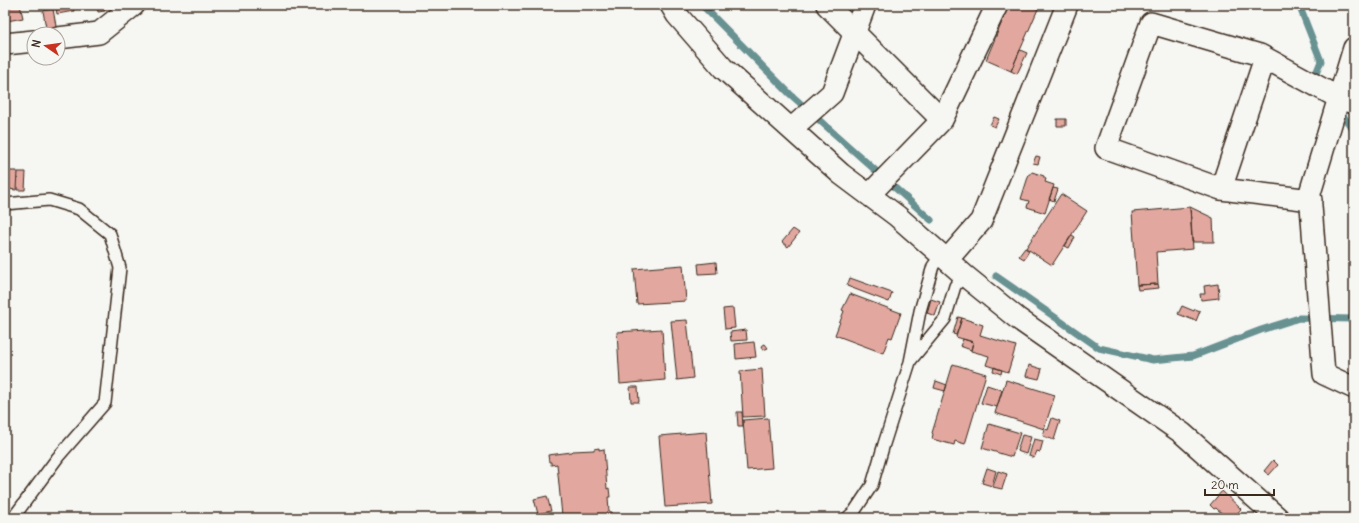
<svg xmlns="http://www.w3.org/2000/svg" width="1359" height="523" font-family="Delius,sans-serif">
	<rect width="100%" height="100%" fill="#f6f6f2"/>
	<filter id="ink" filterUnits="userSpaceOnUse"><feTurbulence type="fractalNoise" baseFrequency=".025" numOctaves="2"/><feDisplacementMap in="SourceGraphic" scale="8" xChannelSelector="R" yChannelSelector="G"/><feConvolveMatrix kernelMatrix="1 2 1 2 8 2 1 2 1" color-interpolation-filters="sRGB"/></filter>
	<g filter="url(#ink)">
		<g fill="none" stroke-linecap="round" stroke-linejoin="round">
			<!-- stream -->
			<path stroke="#679192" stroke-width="7" d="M 702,5 L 790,94 L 931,220
				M 1299,5 L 1321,61 L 1315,76 L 1318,80
				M 1339,110 L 1354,131
				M 996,276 L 1099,348 L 1153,360 L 1193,356 L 1261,330 L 1299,318 L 1354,319"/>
		</g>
		<!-- building -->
		<path fill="#e2a89f" stroke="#3b2a1e" d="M 5,5 L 20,5 L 23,18 L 7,21 Z
			M 49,5 L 73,5 L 74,11 L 57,14 L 56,8 L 50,9 Z
			M 97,5 L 104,5 L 105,11 L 98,12 Z
			M 1009,5 L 1029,5 L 1038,9 L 1011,71 L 986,60 Z
			M 53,9 L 56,26 L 46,28 L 43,11 Z
			M 1020,50 L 1027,53 L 1017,74 L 1011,71 Z
			M 994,117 L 999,119 L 995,127 L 990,125 Z
			M 1057,119 L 1066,119 L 1066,126 L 1057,126 Z
			M 1036,156 L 1040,157 L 1038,164 L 1033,163 Z
			M 5,171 L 7,171 L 6,189 L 5,189 Z
			M 9,171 L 17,171 L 16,190 L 9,189 Z
			M 18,172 L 26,172 L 25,190 L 17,190 Z
			M 1032,172 L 1044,176 L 1044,178 L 1046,179 L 1045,182 L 1054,185 L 1045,213 L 1027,207 L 1029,201 L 1021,199 L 1029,174 L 1031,174 Z
			M 1053,188 L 1058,189 L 1054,201 L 1049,199 Z
			M 1061,194 L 1087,211 L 1052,265 L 1026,248 Z
			M 1190,207 L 1213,218 L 1214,242 L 1192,242 Z
			M 1190,207 L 1193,249 L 1156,252 L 1158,284 L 1137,285 L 1132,212 Z
			M 793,229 L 799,233 L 788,247 L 782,242 Z
			M 1072,235 L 1075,237 L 1069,248 L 1065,246 Z
			M 1025,248 L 1029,251 L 1024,259 L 1019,256 Z
			M 716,262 L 717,273 L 699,274 L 698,264 Z
			M 683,265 L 686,301 L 637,304 L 634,269 Z
			M 850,278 L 892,293 L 889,302 L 847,286 Z
			M 1158,284 L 1159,288 L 1138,290 L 1137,285 Z
			M 1218,284 L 1219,298 L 1201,300 L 1200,294 L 1205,294 L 1204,286 Z
			M 850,294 L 901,313 L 892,338 L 889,337 L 883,353 L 835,335 L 844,311 L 842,310 Z
			M 931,299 L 940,302 L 935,316 L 927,313 Z
			M 1182,306 L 1194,311 L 1195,309 L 1200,311 L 1196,321 L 1178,314 Z
			M 733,308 L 735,328 L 725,329 L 723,309 Z
			M 958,317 L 962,318 L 956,335 L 953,334 Z
			M 962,318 L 983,325 L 980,335 L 1016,346 L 1008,372 L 986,365 L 989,356 L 971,351 L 973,342 L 956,337 Z
			M 687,320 L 693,378 L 677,380 L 671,321 Z
			M 662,329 L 665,380 L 620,384 L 617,332 Z
			M 746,330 L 747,340 L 731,341 L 730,332 Z
			M 963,339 L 973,342 L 971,350 L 960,346 Z
			M 754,342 L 756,357 L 736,359 L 735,344 Z
			M 765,344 L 768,348 L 763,350 L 761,346 Z
			M 953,364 L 986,374 L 965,444 L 955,441 L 954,445 L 932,439 L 933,434 L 932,433 Z
			M 1029,365 L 1042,369 L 1039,379 L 1026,376 Z
			M 994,367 L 1002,370 L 1001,374 L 993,371 Z
			M 762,369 L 765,416 L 743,417 L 740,371 Z
			M 1006,380 L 1055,395 L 1044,429 L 995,413 Z
			M 936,381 L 947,385 L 945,391 L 934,388 Z
			M 987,385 L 1002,390 L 997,407 L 981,403 Z
			M 630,387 L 638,387 L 639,402 L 631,402 Z
			M 737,412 L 742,412 L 743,426 L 738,426 Z
			M 768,418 L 772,468 L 747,470 L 743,420 Z
			M 1052,418 L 1060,421 L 1054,440 L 1043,436 L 1045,429 L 1048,430 Z
			M 989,424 L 1020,433 L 1012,457 L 982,448 Z
			M 706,432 L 712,504 L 665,507 L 659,436 Z
			M 1022,435 L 1031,437 L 1026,454 L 1017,451 Z
			M 1034,439 L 1043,441 L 1040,452 L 1037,451 L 1034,458 L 1029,456 Z
			M 599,448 L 599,450 L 604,449 L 607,489 L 609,488 L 610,497 L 608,497 L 609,512 L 611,512 L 612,518 L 560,518 L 560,516 L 562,516 L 557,464 L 551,465 L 551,462 L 549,462 L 548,455 L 572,452 L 573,451 L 594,450 L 594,449 Z
			M 1273,460 L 1278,465 L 1269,475 L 1264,471 Z
			M 987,468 L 996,471 L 992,486 L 982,483 Z
			M 998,471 L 1007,474 L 1002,489 L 993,487 Z
			M 1222,491 L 1241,509 L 1233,518 L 1227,518 L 1216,508 L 1214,509 L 1210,505 Z
			M 1354,491 L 1354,499 L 1350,496 Z
			M 547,496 L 551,511 L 538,514 L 534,499 Z"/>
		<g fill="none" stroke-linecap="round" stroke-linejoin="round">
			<defs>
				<path id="service" d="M 5,204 L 49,200 L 79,209 L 110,234 L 120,268 L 105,403 L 58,457 L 13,518
					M 911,360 L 945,319 L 955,286 L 964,275
					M 847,518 L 854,512 L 872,485 L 884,444 L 910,362 L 920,311 L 933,266 L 941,255"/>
				<path id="minor" d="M 671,5 L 677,15 L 723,68 L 841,174 L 897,216 L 964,275 L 1017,318 L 1182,433 L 1278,518
					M 827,5 L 942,120
					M 58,38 L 99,33 L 134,5
					M 5,44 L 34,41
					M 1354,48 L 1310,193 L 1324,374 L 1354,388
					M 791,129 L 832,93 L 865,5
					M 1221,189 L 1265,58
					M 869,195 L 942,120 L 997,5
					M 1311,200 L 1221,189 L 1106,148 L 1151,23 L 1260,55 L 1339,98 L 1354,103
					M 947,260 L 981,221 L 1067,5"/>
			</defs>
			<!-- service casing -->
			<use href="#service" stroke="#3b2a1e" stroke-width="14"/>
			<!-- minor casing -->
			<use href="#minor" stroke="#3b2a1e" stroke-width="24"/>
			<!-- service -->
			<use href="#service" stroke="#f6f6f2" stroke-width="11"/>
			<!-- minor -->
			<use href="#minor" stroke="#f6f6f2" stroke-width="21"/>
		</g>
	</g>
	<!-- margin -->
	<rect width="1359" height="523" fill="none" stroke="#f6f6f2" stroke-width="20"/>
	<rect x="10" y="10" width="1339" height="503" fill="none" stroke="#3b2a1e" stroke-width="1.5" filter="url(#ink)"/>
	<!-- north arrow -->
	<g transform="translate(46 46) rotate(283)"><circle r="19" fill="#f6f6f2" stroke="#aba49d"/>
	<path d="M0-3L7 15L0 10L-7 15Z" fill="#c8321e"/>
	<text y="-6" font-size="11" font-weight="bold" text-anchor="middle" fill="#3b2a1e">N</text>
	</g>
	<!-- scale -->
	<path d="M1205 489v6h69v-6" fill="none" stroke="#3b2a1e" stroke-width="2"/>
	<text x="1211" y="489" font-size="12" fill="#3b2a1e" stroke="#f6f6f2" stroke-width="3" paint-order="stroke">20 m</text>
</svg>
